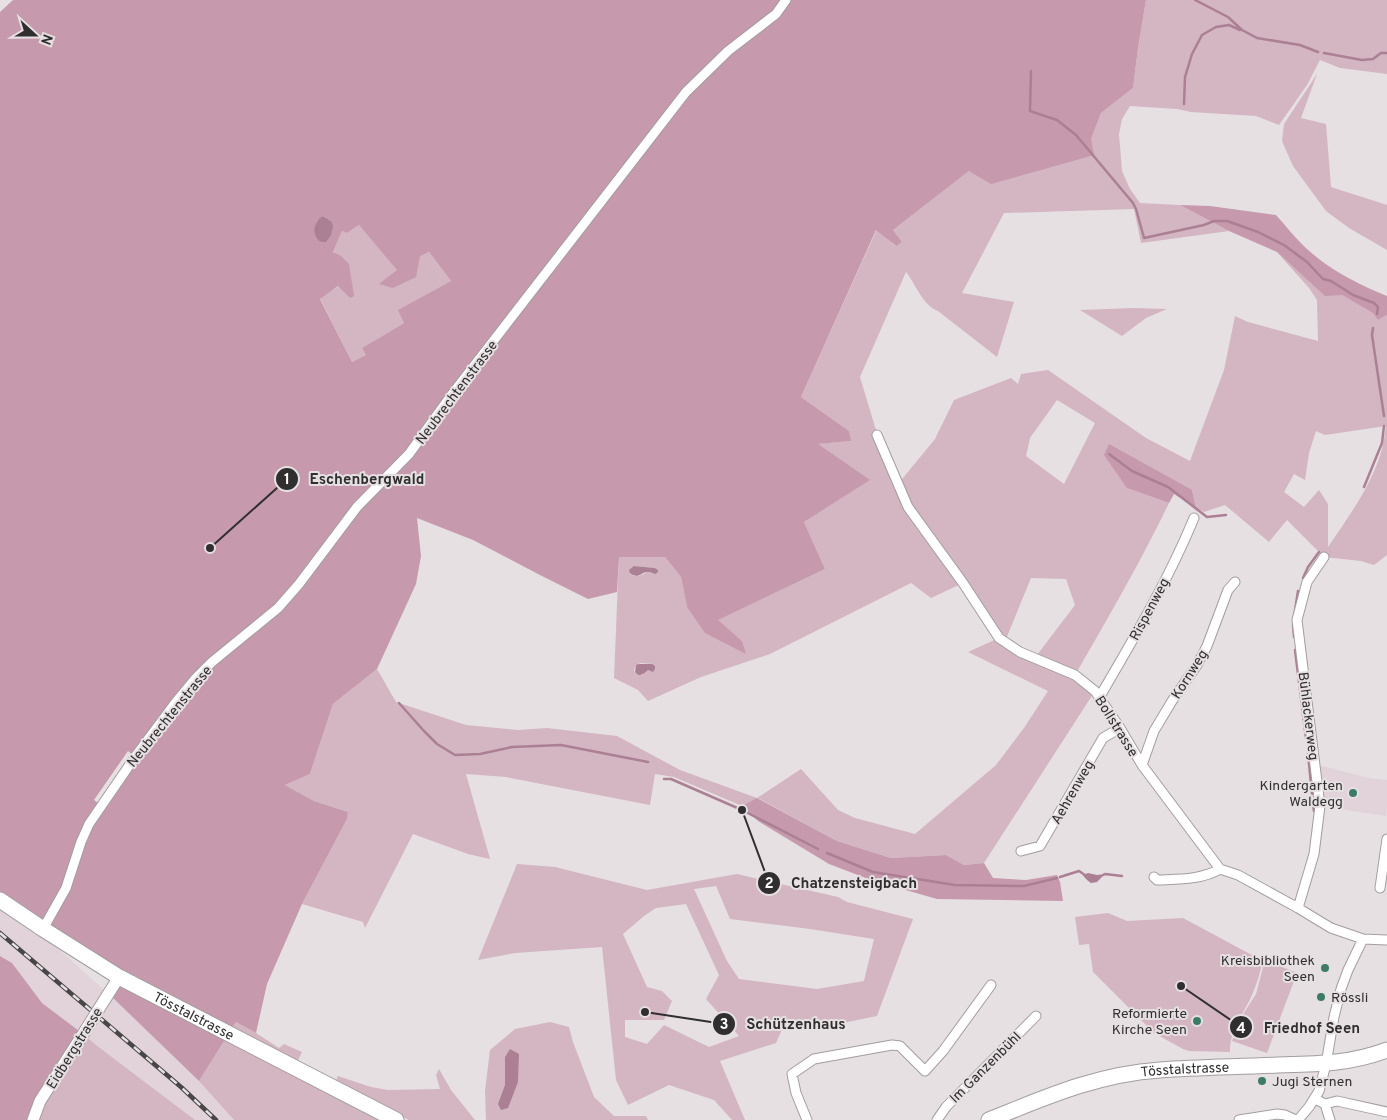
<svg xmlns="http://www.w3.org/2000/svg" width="1387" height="1120" font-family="Overpass,sans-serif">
	<rect width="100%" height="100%" fill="#e6e0e2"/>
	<!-- built -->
	<path fill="#e1d3d9" d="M 1315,764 L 1369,778 L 1387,780 L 1387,807 L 1386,816 L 1320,806 Z
		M 0,908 L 57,948 L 120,1004 L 199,1081 L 234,1120 L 195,1120 L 96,1045 L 42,1003 L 12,963 L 0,956 Z"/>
	<!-- green -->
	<path fill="#d4b5c2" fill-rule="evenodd" d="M 1146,0 L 1387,0 L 1387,74 L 1340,68 L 1320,60 L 1307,85 L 1279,125 L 1256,116 L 1191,112 L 1177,109 L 1130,106 L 1122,119 L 1119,134 L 1122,171 L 1130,189 L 1140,203 L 1180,205 L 1229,231 L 1141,243 L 1134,209 L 1004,213 L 962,293 L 1014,302 L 997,357 L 938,311 C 923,306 915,283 906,272 L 860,377 L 875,427 L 898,484 L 935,439 L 954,400 L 1011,378 L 1018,384 L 1021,374 L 1048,370 L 1146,438 L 1190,461 L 1224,370 L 1235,316 L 1248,322 L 1318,341 L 1317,300 L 1309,288 L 1277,252 L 1325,295 L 1342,295 L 1374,313 L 1378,320 L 1387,315 L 1387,555 L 1374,565 L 1361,561 L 1324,557 L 1287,520 L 1269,542 L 1225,505 L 1204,512 L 1196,508 L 1192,490 L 1127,488 L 1169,503 C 1140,563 1108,618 1075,675 L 1095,691 L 984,863 L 964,865 L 946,855 L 891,858 L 837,841 L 758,798 L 742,806 L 674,777 L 655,774 L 650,805 L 506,777 L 466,774 L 490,859 L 468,854 L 413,834 L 365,928 L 363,922 L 302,904 L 347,819 L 348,812 L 314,801 L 285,785 L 310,774 L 333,704 L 377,669 L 396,702 L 466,725 L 518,730 L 547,728 L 617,736 L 680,770 L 757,798 L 801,769 L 838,810 L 855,818 L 915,834 L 996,765 L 1024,728 L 1048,691 L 968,652 L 999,638 L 1037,655 L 1075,605 L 1066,579 L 1031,578 L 1006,639 L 963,583 L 931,598 L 911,583 L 770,654 L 701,677 L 648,701 L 638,690 L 614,678 L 619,557 L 665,557 L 681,577 L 687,607 L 742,641 L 717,620 L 825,569 L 804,522 L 869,480 L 817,444 L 850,441 L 849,431 L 801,397 L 877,229 L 895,246 L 902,242 L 893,230 L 969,171 L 1091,139 L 1101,113 L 1133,88 L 1138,48 ZM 1057,400 L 1095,423 L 1064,484 L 1026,456 L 1030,438 ZM 1386,426 C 1385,433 1384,441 1382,449 C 1372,485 1349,516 1328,547 L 1328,504 L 1319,490 L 1304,507 L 1284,492 L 1294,474 L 1305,480 L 1309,453 L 1316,431 L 1325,435 ZM 634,566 L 655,568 L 658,570 L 657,574 L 654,574 L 648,572 L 639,576 L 633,576 ZM 640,663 L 652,664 L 654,671 L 648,670 L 642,675 L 636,674 L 634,671 L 635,667 Z
		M 1317,74 L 1301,118 L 1326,124 L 1331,187 L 1387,205 L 1387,250 L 1349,228 L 1326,211 L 1293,166 L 1282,141 L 1284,124 Z
		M 359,225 L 398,270 L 380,284 L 420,255 L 429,252 L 451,281 L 399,310 L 404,323 L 362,348 L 367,355 L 352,362 L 320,298 L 339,286 L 350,298 L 340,255 L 333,252 L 342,231 L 347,233 Z
		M 1134,308 L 1167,309 L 1146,318 L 1122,336 L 1080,310 Z
		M 517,864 L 555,867 L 647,890 L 737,874 L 838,897 L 847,902 L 913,919 L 877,1016 L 818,1028 L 784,1025 L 776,1043 L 720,1061 L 745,1120 L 732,1120 L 714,1100 L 669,1085 L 628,1105 L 616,1080 L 602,947 L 515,953 L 478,960 ZM 716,886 L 730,919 L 810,929 L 874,939 L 864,981 L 817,989 L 739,979 L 727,961 L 694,889 ZM 686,904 L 719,975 L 706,999 L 739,1036 L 709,1047 L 664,1025 L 647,1044 L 625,1037 L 625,1020 L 664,1020 L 672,1001 L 662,991 L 647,987 L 623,934 L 644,916 L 656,908 Z
		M 1108,913 L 1127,921 L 1183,918 L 1263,961 C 1260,972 1257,984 1252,995 C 1244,1013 1229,1031 1230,1052 L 1189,1051 L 1183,1049 L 1154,1033 L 1093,972 L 1089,944 L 1079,945 L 1075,917 Z
		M 1265,960 L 1297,973 L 1267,1053 L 1232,1041 L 1240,1019 L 1256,994 Z
		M 236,1022 L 256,1033 L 279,1048 L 284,1044 L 302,1052 L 295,1067 L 333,1087 L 338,1076 L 371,1087 L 388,1090 L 440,1089 L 436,1075 L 439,1069 L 451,1090 L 475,1120 L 409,1120 L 388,1110 L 382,1120 L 234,1120 L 199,1081 Z
		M 550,1022 L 569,1027 L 573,1042 L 594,1097 L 614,1116 L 646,1116 L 648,1120 L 486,1120 L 485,1091 L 490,1050 L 515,1029 Z
		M 83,1034 L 96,1045 L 195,1120 L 33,1120 Z"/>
	<!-- forest -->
	<path fill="#c699ad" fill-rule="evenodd" d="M 13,0 L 1146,0 L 1138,48 L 1133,88 L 1101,113 L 1091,139 L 1094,155 L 991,184 L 969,171 L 893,230 L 902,242 L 896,246 L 876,230 L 801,397 L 849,431 L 851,441 L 818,444 L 870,480 L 804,522 L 825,569 L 718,620 L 742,641 L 746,654 L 705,633 L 687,607 L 681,577 L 665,557 L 619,557 L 617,592 L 588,599 L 538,574 L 473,540 L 417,518 L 421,556 L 416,584 L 377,669 L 333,704 L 310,774 L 285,785 L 314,801 L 348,812 L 347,819 L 302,904 L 267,984 L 256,1033 L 236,1022 L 199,1081 L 112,997 L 126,972 L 46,925 L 0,892 L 0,12 ZM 323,216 L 331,221 L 316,237 L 314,230 L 317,221 ZM 359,225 L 397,270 L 379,284 L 393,288 L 416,277 L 420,256 L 429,252 L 451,281 L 398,310 L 404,323 L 362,348 L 366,355 L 352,362 L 320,299 L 338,286 L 350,298 L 354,296 L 349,264 L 340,255 L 333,252 L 342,231 L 347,233 ZM 128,751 L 135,757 L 101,805 L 94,800 Z
		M 1180,205 L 1210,206 L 1276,215 C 1286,226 1296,239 1307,249 C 1330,270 1359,285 1387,296 L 1387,315 L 1378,320 L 1373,313 L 1342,295 L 1325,296 L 1277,252 L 1229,231 Z
		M 1109,444 L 1192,490 L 1196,508 L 1174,494 L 1169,503 L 1127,488 L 1104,455 Z
		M 757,798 L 837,841 L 891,858 L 946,855 L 964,865 L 984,863 L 993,878 L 1026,880 L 1057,875 L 1060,882 L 1063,901 L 937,899 L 871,880 L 829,864 L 758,821 L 742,806 Z
		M 0,956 L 12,963 L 42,1003 L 83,1034 L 33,1120 L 0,1120 Z"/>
	<!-- water -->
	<path fill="#ac8094" d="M 323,216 L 331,221 L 333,226 L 331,235 L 326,242 C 318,243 315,237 314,230 C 315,224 318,218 323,216 Z
		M 634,566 L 655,568 L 658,570 L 658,572 L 656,574 C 653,574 651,572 648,572 C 640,572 639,580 630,573 L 629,570 Z
		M 639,664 L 652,664 L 655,666 L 655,669 L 653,672 L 648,670 C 644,674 639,678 635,672 L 636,665 Z
		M 1080,871 L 1086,874 L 1088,873 L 1097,875 L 1105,874 L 1097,882 L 1091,883 C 1086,880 1084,876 1080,872 Z
		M 510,1049 L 519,1054 L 518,1082 L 508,1108 L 501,1110 L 498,1104 L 505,1085 L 505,1057 Z"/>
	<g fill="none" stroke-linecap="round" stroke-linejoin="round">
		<!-- stream -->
		<path stroke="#ac8094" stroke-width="2.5" d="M 1195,0 L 1228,17 L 1242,30 L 1257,38 L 1300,45 L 1318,52
			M 1324,53 L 1362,60 L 1373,59 L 1381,53 L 1387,53
			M 1031,71 L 1030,111 L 1057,120 L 1076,135 L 1133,203 L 1136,209 L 1144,238 L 1204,225 L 1214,221 L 1227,221 L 1258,232 L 1284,245 L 1307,262 L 1323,279 L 1331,281 L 1353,295 L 1374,303 L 1378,307 L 1377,314
			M 1184,104 L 1185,77 L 1192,54 L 1202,35 L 1216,27 L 1229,25 L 1240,30
			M 1373,328 L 1372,335 L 1384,416
			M 1109,454 L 1132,471 L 1168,487 L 1207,517 L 1226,515
			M 1364,487 L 1382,443 L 1384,426
			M 1303,578 L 1308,567 L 1319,552
			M 1294,617 L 1298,591
			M 1293,625 L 1294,637
			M 1295,650 L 1306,738
			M 399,703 L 424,731 L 437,744 L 455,755 L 480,754 L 512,747 L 561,745 L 648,762
			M 1308,754 L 1312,794
			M 664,779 L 671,779 L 742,810 L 818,849
			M 1313,804 L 1314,811
			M 827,853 L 873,872 L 955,885 L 1024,886 L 1057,878
			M 1103,875 L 1105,874 L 1122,876
			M 1060,877 L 1079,871 L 1082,873"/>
		<defs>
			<path id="minor" d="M 877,435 L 908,507 L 963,583 L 999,638 L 1020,652 L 1075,675 L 1095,691 L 1120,728 L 1142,765 L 1220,869 L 1238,875 L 1298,908 L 1331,928 L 1363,939 L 1387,940
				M 1099,698 C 1133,640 1168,581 1194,518
				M 1142,765 L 1154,731 L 1172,701 L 1197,665 L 1207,646 L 1228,590 L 1235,582
				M 1021,851 L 1040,846 L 1103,738 L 1120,728
				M 1154,877 L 1157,880 C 1178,879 1201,880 1220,869
				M 1380,888 L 1387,839
				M 1298,908 L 1314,854 L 1320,806 L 1297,620 L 1307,582 L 1324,557
				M 43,929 L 66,888 L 81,842 L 89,824 L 135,757 L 176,702 L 196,678 L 212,662 L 278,608 L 299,584 L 357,507 L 409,454 L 453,393 L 686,92 L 728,51 L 776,14 L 786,0
				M 1315,1099 L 1325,1104 L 1337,1101 L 1387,1112
				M 1325,1104 L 1330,1120
				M 807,1120 L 796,1093 L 792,1074 L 814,1059 L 892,1045 L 900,1046 L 925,1071 L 943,1051 L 991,985
				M 937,1120 L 946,1107 L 1036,1016
				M 1239,1120 L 1277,1114 L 1285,1115 L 1296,1120
				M 1298,1120 L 1309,1107 L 1319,1091 L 1326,1064 L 1334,1017 L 1341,989 L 1348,970 L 1363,939"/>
			<path id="tertiary" d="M 107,996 L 119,977
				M 33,1120 L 40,1101 L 85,1031"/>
			<g id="primary">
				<path id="s1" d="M 0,900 L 43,929 L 119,977 L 396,1120"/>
				<path id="s2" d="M 989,1120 C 1046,1097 1098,1074 1160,1070 C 1199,1067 1239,1067 1278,1065 C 1317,1064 1350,1064 1387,1050"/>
			</g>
		</defs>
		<!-- minor casing -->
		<use href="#minor" stroke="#a39d9f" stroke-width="11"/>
		<!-- tertiary casing -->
		<use href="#tertiary" stroke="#a39d9f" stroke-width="13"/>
		<!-- primary casing -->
		<use href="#primary" stroke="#a39d9f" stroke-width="17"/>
		<!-- minor -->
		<use href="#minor" stroke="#fff" stroke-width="9"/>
		<!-- tertiary -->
		<use href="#tertiary" stroke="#fff" stroke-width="11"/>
		<!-- primary -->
		<use href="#primary" stroke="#fff" stroke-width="15"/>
		<defs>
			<path id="rail" d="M 0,933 L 181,1087 L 216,1120"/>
		</defs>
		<!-- rail casing -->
		<use href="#rail" stroke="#494647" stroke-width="4.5"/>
		<!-- rail -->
		<use href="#rail" stroke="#e6e0e2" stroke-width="2.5" stroke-dasharray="8" stroke-linecap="butt"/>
		<defs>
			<path id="tertiary-bridge" d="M 85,1031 L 107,996"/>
		</defs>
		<!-- tertiary-bridge casing -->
		<use href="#tertiary-bridge" stroke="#a39d9f" stroke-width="13" stroke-linecap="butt"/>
		<!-- tertiary-bridge -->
		<use href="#tertiary-bridge" stroke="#fff" stroke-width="11"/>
	</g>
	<!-- markers -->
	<g fill="#3d7b67" stroke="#e6e0e2" stroke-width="2">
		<circle cx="1353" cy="793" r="5"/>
		<circle cx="1325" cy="968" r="5"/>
		<circle cx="1321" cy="997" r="5"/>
		<circle cx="1197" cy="1021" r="5"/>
		<circle cx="1262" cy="1081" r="5"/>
	</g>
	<g text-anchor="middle" stroke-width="4" stroke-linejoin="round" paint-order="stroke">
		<!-- street labels -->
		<g font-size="14" fill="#302e2f" stroke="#e6e0e2">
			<text transform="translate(456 392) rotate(-53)" y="5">Neubrechtenstrasse</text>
			<text transform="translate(1149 609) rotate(-62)" y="5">Rispenweg</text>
			<text transform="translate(1189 674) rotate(-58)" y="5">Kornweg</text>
			<text transform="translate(169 716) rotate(-51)" y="5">Neubrechtenstrasse</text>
			<text transform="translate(1309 716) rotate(83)" y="5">Bühlackerweg</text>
			<text transform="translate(1117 726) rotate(58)" y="5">Bollstrasse</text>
			<text transform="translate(1072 792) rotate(-60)" y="5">Aehrenweg</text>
			<text dy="5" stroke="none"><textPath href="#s1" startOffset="226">Tösstalstrasse</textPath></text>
			<text transform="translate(74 1048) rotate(-58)" y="5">Eidbergstrasse</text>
			<text transform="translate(985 1067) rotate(-45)" y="5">Im Ganzenbühl</text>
			<text dy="5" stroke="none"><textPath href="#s2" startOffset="204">Tösstalstrasse</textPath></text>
		</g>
		<!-- poi labels -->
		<g font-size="14" fill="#302e2f" stroke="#e6e0e2" text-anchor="end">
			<text x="1343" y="790">Kindergarten<tspan x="1343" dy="16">Waldegg</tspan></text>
			<text x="1315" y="965">Kreisbibliothek<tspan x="1315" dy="16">Seen</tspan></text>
			<text x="1331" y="1002" text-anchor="start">Rössli</text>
			<text x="1187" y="1018">Reformierte<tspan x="1187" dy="16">Kirche Seen</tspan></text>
			<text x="1272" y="1086" text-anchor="start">Jugi Sternen</text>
		</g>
	</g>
	<!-- callouts -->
	<path fill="none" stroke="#302e2f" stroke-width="2" d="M210 548L287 479M742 810L769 883M645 1012L724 1024M1181 986L1241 1027"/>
	<g fill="#302e2f" stroke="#e6e0e2" stroke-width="2">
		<circle cx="210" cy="548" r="5"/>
		<circle cx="742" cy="810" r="5"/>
		<circle cx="645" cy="1012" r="5"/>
		<circle cx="1181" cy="986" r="5"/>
		<circle cx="287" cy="479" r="12"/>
		<circle cx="769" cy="883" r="12"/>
		<circle cx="724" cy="1024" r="12"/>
		<circle cx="1241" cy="1027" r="12"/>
	</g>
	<g font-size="15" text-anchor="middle" font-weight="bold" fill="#fff">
		<text x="287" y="484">1</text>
		<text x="769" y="888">2</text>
		<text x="724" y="1029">3</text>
		<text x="1241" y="1033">4</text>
	</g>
	<g font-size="15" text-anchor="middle" font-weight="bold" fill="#302e2f" stroke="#e6e0e2" stroke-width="4" stroke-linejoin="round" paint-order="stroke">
		<text x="367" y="484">Eschenbergwald</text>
		<text x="854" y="888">Chatzensteigbach</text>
		<text x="796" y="1029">Schützenhaus</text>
		<text x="1312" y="1033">Friedhof Seen</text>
	</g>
	<!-- north arrow -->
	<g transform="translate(35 35) rotate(111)" stroke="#e6e0e2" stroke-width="4" paint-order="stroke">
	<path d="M0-4L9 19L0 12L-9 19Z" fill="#302e2f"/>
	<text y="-8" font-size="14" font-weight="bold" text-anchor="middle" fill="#302e2f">N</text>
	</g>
</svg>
